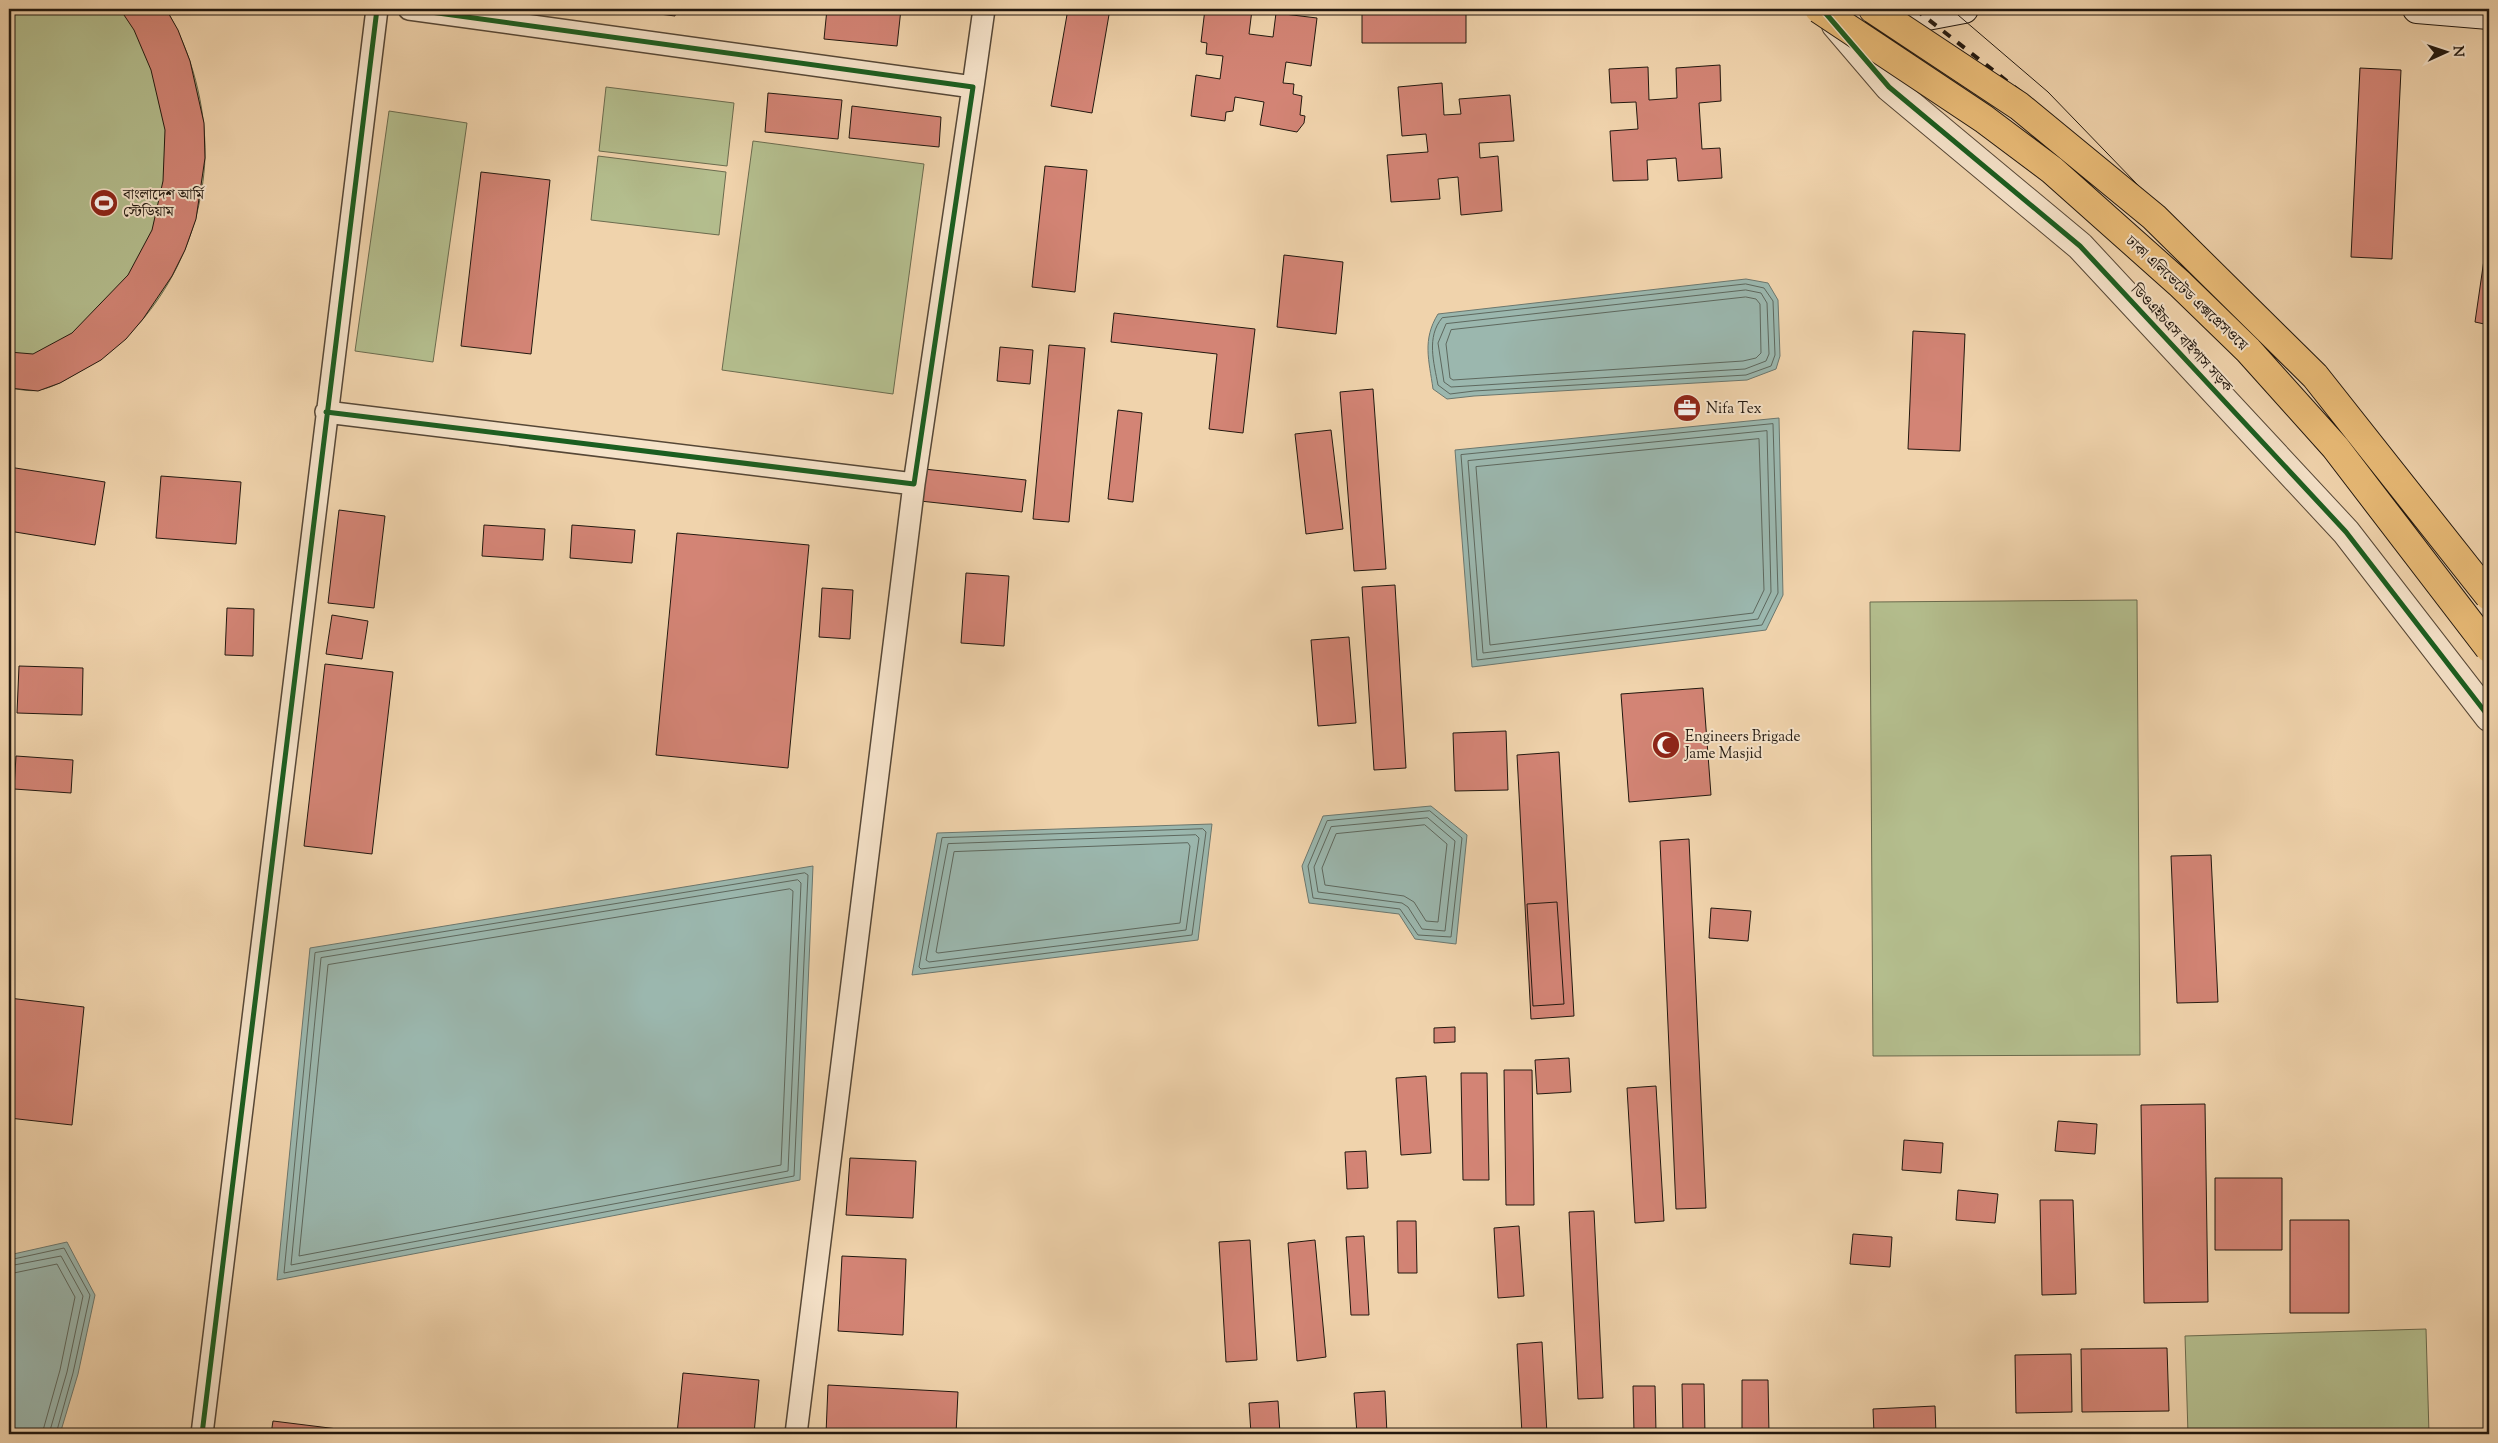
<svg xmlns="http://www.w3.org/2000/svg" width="2498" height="1443" font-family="'Sorts Mill Goudy','Noto Serif Bengali',serif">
	<rect width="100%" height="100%" fill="#f0d3ac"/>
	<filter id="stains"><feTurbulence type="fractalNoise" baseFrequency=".004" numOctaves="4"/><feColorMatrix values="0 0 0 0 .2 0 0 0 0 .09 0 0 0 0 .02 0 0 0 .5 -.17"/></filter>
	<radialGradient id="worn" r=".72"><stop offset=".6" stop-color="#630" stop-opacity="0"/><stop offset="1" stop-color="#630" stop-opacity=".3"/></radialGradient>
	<!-- green -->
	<path fill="#b4be8e" stroke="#6b6b4e" d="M 9,9 L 166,9 C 192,53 206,106 205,157 C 202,244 154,332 77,373 C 65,380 52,388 39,390 C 30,392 18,389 9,388 Z
		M 606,87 L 734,103 L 727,166 L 599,151 Z
		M 389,111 L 467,123 L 433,362 L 355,351 Z
		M 753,141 L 924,164 L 893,394 L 722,370 Z
		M 598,156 L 726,172 L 719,235 L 591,220 Z
		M 2137,600 L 2140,1055 L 1873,1056 L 1870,602 Z
		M 2426,1329 L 2429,1434 L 2188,1434 L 2185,1336 Z"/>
	<!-- water -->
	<path fill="#9bb7ae" stroke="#6b776e" d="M 1746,279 L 1768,283 L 1778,300 L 1780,356 L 1776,369 L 1747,380 L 1474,396 L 1447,399 L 1433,389 C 1429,360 1422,340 1438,314 Z
		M 1779,418 L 1783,595 L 1766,630 L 1472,667 L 1455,450 Z
		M 1431,806 L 1467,835 L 1456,944 L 1415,939 L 1399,914 L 1309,903 L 1302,866 L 1323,816 Z
		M 1212,824 L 1198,940 L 912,975 L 937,833 Z
		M 813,866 L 800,1180 L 277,1280 L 310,948 Z
		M 67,1242 L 95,1295 L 78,1374 L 60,1434 L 9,1434 L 9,1255 Z"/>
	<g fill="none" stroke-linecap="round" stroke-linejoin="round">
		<!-- shore -->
		<path stroke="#5e685e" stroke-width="1" d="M 1746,284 L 1764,288 L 1773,301 L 1775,355 L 1771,366 L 1746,375 L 1474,391 L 1450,394 L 1438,385 C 1434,363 1426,337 1442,318 Z
			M 1746,290 L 1761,293 L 1767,303 L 1769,354 L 1766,361 L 1745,369 L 1451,387 L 1444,382 L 1438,343 L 1446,324 Z
			M 1746,297 L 1756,299 L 1760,304 L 1761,353 L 1756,358 L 1743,361 L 1453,380 L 1450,378 L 1446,344 L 1451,330 Z
			M 1773,424 L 1778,593 L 1762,625 L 1477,660 L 1461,455 Z
			M 1767,431 L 1771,592 L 1758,619 L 1483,653 L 1468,461 Z
			M 1759,439 L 1764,590 L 1753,613 L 1490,645 L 1476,467 Z
			M 1430,811 L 1462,838 L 1451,937 L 1418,935 L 1400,909 L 1313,898 L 1308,866 L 1327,821 Z
			M 1428,818 L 1455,841 L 1445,931 L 1422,929 L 1408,907 L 1402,903 L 1318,892 L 1314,867 L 1331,827 Z
			M 1425,825 L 1447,844 L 1438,922 L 1426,921 L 1414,902 L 1404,896 L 1325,885 L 1322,868 L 1336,834 Z
			M 1203,829 L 1206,832 L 1192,935 L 921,969 L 919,967 L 942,838 Z
			M 1196,835 L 1199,838 L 1186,930 L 929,962 L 926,960 L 948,844 Z
			M 1188,843 L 1190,846 L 1180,923 L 938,953 L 936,952 L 954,852 Z
			M 805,873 L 808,875 L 794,1176 L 284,1273 L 315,953 Z
			M 798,880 L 801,883 L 788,1171 L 291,1265 L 321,958 Z
			M 790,889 L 793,891 L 781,1165 L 299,1256 L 328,965 Z
			M 9,1260 L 64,1248 L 90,1295 L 73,1373 L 56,1434
			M 9,1266 L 61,1256 L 83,1296 L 67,1372 L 49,1434
			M 9,1274 L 57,1264 L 75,1297 L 60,1370 L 42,1434"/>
	</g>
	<!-- building -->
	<path fill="#d38475" stroke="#22180f" d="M 120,9 L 166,9 L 178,30 L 190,61 L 204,123 L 205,158 L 196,219 L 185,250 L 172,276 L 143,319 L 126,339 L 101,360 L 60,383 L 38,391 L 9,388 L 9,352 L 33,354 L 72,333 L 128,275 L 152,230 L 163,181 L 165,130 L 151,70 L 134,30 Z
		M 620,9 L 676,9 L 675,16 Z
		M 827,9 L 901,9 L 897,46 L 824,39 Z
		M 1068,9 L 1110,9 L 1092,113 L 1051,106 Z
		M 1205,9 L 1252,10 L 1249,34 L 1273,37 L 1276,13 L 1317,18 L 1311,66 L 1286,62 L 1283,83 L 1294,84 L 1293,94 L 1302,96 L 1300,115 L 1305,116 L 1304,123 L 1297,132 L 1260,125 L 1264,102 L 1235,97 L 1233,111 L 1226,112 L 1225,121 L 1191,116 L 1196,75 L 1220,79 L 1223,56 L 1206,54 L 1207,43 L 1201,42 Z
		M 1362,9 L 1466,9 L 1466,43 L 1362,43 Z
		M 1720,65 L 1721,101 L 1699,103 L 1702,149 L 1720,148 L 1722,178 L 1678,181 L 1676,158 L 1647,160 L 1648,180 L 1613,181 L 1610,131 L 1638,129 L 1636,102 L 1611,103 L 1609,69 L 1648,67 L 1649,100 L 1677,98 L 1676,68 Z
		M 2360,68 L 2401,70 L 2392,259 L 2351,257 Z
		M 1442,83 L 1444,115 L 1461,114 L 1459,99 L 1510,95 L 1514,141 L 1479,143 L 1480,158 L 1498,156 L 1502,211 L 1461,215 L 1458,177 L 1438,179 L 1440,199 L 1391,202 L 1387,155 L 1428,152 L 1426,134 L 1402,136 L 1398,87 Z
		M 768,93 L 842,100 L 838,139 L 765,132 Z
		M 852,106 L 941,117 L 939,147 L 849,138 Z
		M 1045,166 L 1087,170 L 1075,292 L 1032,287 Z
		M 481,172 L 550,180 L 531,354 L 461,346 Z
		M 2489,225 L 2489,325 L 2475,322 Z
		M 1284,255 L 1343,262 L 1336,334 L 1277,327 Z
		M 1114,313 L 1255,329 L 1243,433 L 1209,429 L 1217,354 L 1111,342 Z
		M 1913,331 L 1965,334 L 1960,451 L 1908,449 Z
		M 1049,345 L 1085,348 L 1069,522 L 1033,519 Z
		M 1000,347 L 1033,350 L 1030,384 L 997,381 Z
		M 1373,389 L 1386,569 L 1354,571 L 1340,392 Z
		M 1118,410 L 1142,413 L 1133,502 L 1108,499 Z
		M 1331,430 L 1343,529 L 1306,534 L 1295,434 Z
		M 9,467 L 105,482 L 95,545 L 9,531 Z
		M 924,469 L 1026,480 L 1022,512 L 920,501 Z
		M 161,476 L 241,482 L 236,544 L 156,538 Z
		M 339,510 L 385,516 L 374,608 L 328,603 Z
		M 484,525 L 545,529 L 543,560 L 482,556 Z
		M 572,525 L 635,530 L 632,563 L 570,558 Z
		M 677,533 L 809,545 L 788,768 L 656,755 Z
		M 966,573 L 1009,576 L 1004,646 L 961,643 Z
		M 1395,585 L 1406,768 L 1374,770 L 1362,587 Z
		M 822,588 L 853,590 L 850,639 L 819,637 Z
		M 227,608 L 254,609 L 253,656 L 225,655 Z
		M 332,615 L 368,621 L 362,659 L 326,654 Z
		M 1349,637 L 1356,723 L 1318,726 L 1311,640 Z
		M 325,664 L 393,672 L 372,854 L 304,846 Z
		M 19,666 L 83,668 L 82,715 L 17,713 Z
		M 1703,688 L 1711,795 L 1629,802 L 1621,694 Z
		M 1506,731 L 1508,790 L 1455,791 L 1453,733 Z
		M 1559,752 L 1574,1016 L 1531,1019 L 1517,755 Z
		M 16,756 L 73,760 L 71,793 L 14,789 Z
		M 1689,839 L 1706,1208 L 1676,1209 L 1660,841 Z
		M 2211,855 L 2218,1002 L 2177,1003 L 2171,856 Z
		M 1557,902 L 1564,1004 L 1533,1006 L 1527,904 Z
		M 1711,908 L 1751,911 L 1748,941 L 1709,938 Z
		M 9,998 L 84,1007 L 72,1125 L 9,1118 Z
		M 1455,1027 L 1455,1042 L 1434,1043 L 1434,1028 Z
		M 1569,1058 L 1571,1092 L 1537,1094 L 1535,1060 Z
		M 1504,1070 L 1532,1070 L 1534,1205 L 1506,1205 Z
		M 1461,1073 L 1487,1073 L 1489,1180 L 1463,1180 Z
		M 1426,1076 L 1431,1153 L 1401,1155 L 1396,1078 Z
		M 1656,1086 L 1664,1221 L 1635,1223 L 1627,1088 Z
		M 2205,1104 L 2208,1302 L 2144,1303 L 2141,1105 Z
		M 2058,1121 L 2097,1124 L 2095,1154 L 2055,1151 Z
		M 1904,1140 L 1943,1143 L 1941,1173 L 1902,1170 Z
		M 1366,1151 L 1368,1188 L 1347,1189 L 1345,1152 Z
		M 850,1158 L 916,1161 L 913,1218 L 846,1215 Z
		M 2215,1178 L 2282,1178 L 2282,1250 L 2215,1250 Z
		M 1958,1190 L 1998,1194 L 1995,1223 L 1956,1220 Z
		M 2040,1200 L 2073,1200 L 2076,1294 L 2042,1295 Z
		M 1594,1211 L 1603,1398 L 1578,1399 L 1569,1212 Z
		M 2290,1220 L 2349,1220 L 2349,1313 L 2290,1313 Z
		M 1397,1221 L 1416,1221 L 1417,1273 L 1398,1273 Z
		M 1519,1226 L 1524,1296 L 1498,1298 L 1494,1228 Z
		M 1853,1234 L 1892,1237 L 1890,1267 L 1850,1264 Z
		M 1364,1236 L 1369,1315 L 1351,1315 L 1346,1237 Z
		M 1250,1240 L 1257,1360 L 1226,1362 L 1219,1242 Z
		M 1315,1240 L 1326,1357 L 1297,1361 L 1288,1243 Z
		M 842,1256 L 906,1259 L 903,1335 L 838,1331 Z
		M 1542,1342 L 1547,1434 L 1522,1434 L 1517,1344 Z
		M 2167,1348 L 2169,1411 L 2082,1412 L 2081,1349 Z
		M 2071,1354 L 2072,1412 L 2016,1413 L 2015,1355 Z
		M 683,1373 L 759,1380 L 754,1434 L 677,1434 Z
		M 1742,1380 L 1768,1380 L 1769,1434 L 1742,1434 Z
		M 1682,1384 L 1704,1384 L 1705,1434 L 1683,1434 Z
		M 828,1385 L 958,1392 L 956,1434 L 826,1434 Z
		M 1633,1386 L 1655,1386 L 1656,1432 L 1634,1433 Z
		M 1385,1391 L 1387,1434 L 1357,1434 L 1354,1393 Z
		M 1278,1401 L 1280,1434 L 1251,1434 L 1249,1403 Z
		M 1935,1406 L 1936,1434 L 1874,1434 L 1873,1409 Z
		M 273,1421 L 378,1434 L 271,1434 Z"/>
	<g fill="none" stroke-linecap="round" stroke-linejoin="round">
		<defs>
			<path id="minor" d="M 973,87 L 984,9
				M 326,412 L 914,484 L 973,87 L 409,9
				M 202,1434 L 377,9
				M 796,1434 L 914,484"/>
			<path id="tertiary" d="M 1836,25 L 1889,87 L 2080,246 L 2346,532 L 2489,717"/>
			<path id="secondary" d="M 1873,9 L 1927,16 L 1964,9
				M 2417,9 L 2489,15"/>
		</defs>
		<!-- minor casing -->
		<use href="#minor" stroke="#564736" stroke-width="24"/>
		<!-- tertiary casing -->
		<use href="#tertiary" stroke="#564736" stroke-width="30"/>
		<!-- secondary casing -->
		<use href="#secondary" stroke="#22180f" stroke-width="30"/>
		<!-- minor -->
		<use href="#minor" stroke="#f5e2c9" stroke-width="21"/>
		<!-- tertiary -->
		<use href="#tertiary" stroke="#f5e2c9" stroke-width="28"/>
		<!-- secondary -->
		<use href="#secondary" stroke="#f5e2c9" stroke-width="28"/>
		<!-- tram -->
		<path stroke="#22180f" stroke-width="1" d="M 1951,9 L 2048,92 L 2193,242 L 2489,604"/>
		<!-- rail -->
		<path stroke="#22180f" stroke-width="4" stroke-dasharray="9 9" stroke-linecap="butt" d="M 1915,9 L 2036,104 L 2177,246 L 2489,637"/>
		<defs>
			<path id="motorway-bridge" d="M 1819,9 L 1984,119 L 2052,170 L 2180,284 L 2248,350 L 2335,447 L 2489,648
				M 1873,9 L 2019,106 L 2154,217 L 2315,376 L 2489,596"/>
		</defs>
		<!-- motorway-bridge casing -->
		<use href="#motorway-bridge" stroke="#22180f" stroke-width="30" stroke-linecap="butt"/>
		<!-- motorway-bridge -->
		<use href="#motorway-bridge" stroke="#e8ba76" stroke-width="28"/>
		<defs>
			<path id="cycleway" d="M 1822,9 L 1889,87 L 2080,246 L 2346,532 L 2489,717
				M 326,412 L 914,484 L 973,87 L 409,9
				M 202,1434 L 377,9"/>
		</defs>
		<!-- cycleway casing -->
		<use href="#cycleway" stroke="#f5e2c9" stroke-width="8"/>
		<!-- cycleway -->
		<use href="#cycleway" stroke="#1b5e20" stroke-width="5"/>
	</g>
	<!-- icons -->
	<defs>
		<symbol id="stadium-disc" viewBox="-11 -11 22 22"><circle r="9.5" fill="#8f2418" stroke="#f5e2c9"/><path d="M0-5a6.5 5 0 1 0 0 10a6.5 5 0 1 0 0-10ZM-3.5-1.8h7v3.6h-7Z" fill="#fff"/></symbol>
		<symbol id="office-disc" viewBox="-11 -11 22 22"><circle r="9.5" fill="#8f2418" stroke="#f5e2c9"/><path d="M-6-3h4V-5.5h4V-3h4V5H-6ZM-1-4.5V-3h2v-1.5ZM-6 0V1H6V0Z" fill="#fff"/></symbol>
		<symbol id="mosque-disc" viewBox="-11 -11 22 22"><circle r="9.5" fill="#8f2418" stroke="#f5e2c9"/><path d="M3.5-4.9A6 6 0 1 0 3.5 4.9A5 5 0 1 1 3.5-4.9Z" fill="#fff"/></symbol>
	</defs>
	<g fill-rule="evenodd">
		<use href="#stadium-disc" x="88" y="187" width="32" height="32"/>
		<use href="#office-disc" x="1671" y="392" width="32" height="32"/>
		<use href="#mosque-disc" x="1650" y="729" width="32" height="32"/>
	</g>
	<g text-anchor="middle" stroke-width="4" stroke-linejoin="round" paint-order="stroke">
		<!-- poi labels -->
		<g font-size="15" fill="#22180f" stroke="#f5e2c9" text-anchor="start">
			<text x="123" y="199">বাংলাদেশ আর্মি<tspan x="123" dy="17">স্টেডিয়াম</tspan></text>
			<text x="1706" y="413">Nifa Tex</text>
			<text x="1685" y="741">Engineers Brigade<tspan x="1685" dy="17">Jame Masjid</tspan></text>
		</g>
		<!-- street labels -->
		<g font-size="15" fill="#22180f" stroke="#f5e2c9">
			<text transform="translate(2187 293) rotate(43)" y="5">ঢাকা এলিভেটেড এক্সপ্রেসওয়ে</text>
			<text transform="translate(2182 338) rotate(47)" y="5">ডিওএইচএস বাইপাস সড়ক</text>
		</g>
	</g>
	<!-- margin -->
	<rect width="2498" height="1443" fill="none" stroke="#f0d3ac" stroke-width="30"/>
	<rect x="10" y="10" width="2478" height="1423" fill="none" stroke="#22180f" stroke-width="2.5"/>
	<rect x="15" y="15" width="2468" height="1413" fill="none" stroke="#22180f"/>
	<!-- north arrow -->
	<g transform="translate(2446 52) rotate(87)" stroke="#f5e2c9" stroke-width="4" paint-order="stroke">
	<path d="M0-4L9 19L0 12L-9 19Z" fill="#22180f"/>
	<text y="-8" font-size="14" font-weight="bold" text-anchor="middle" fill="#22180f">N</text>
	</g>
	<rect width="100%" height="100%" filter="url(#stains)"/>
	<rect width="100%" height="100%" fill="url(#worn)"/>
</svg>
